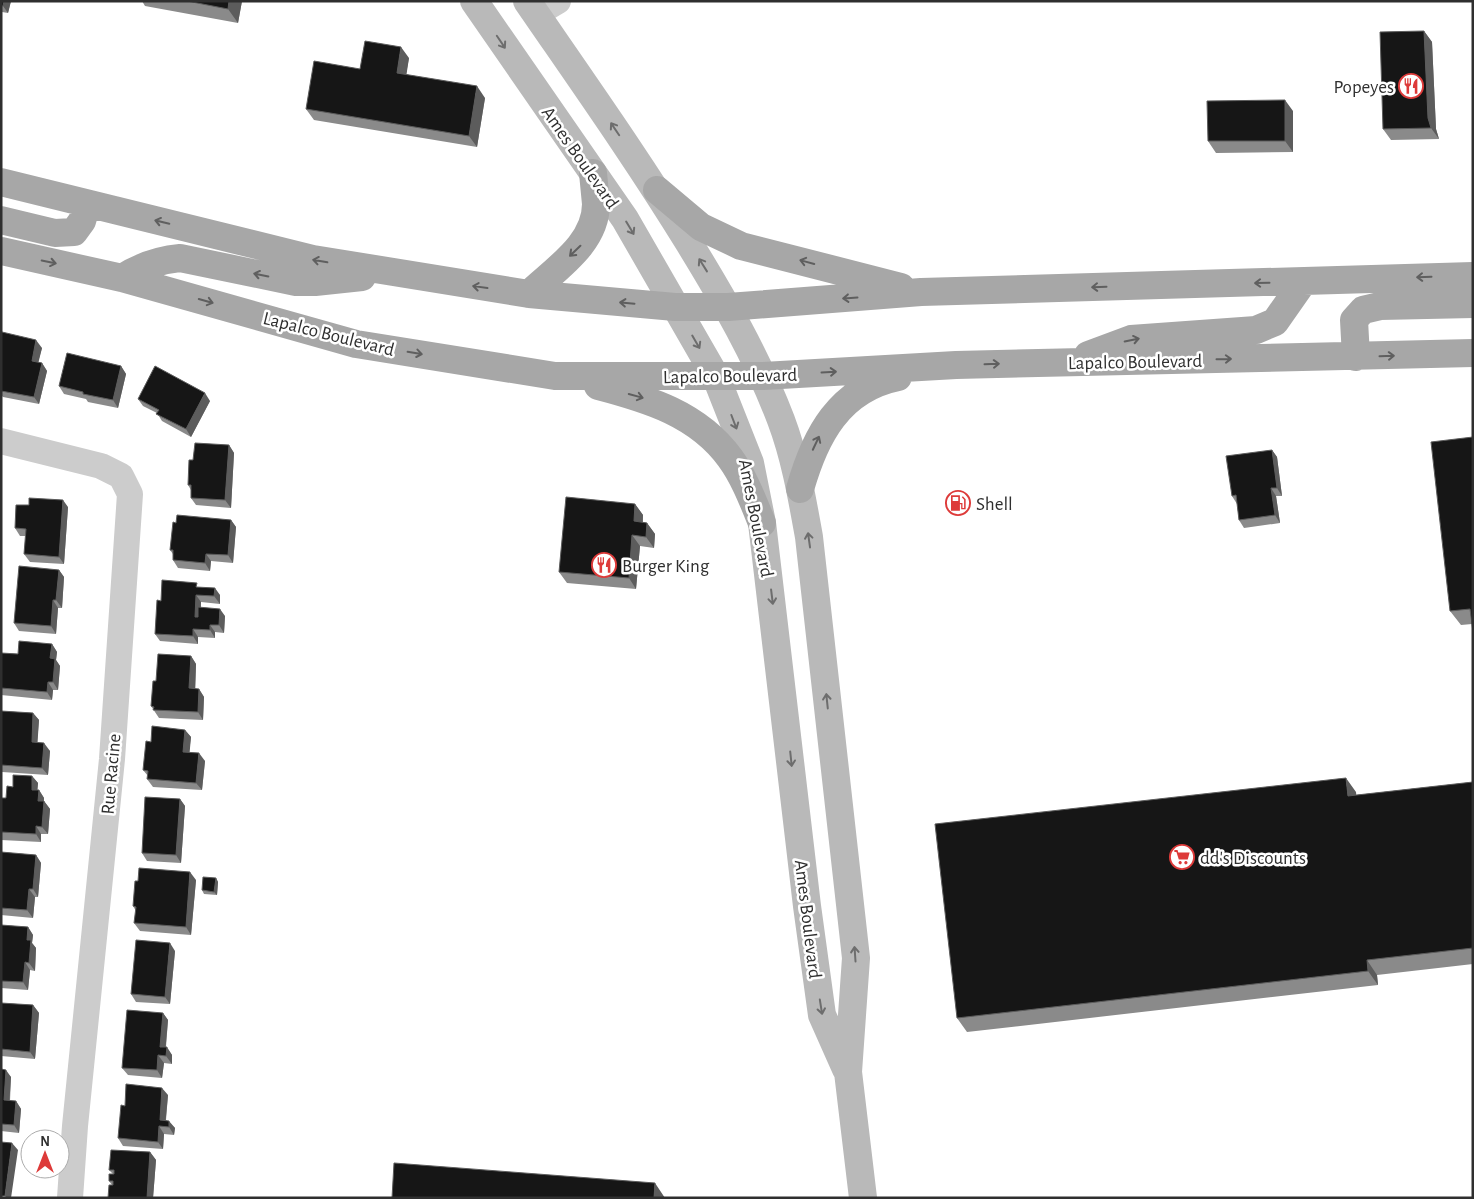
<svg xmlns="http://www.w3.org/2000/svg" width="1474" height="1199" font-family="'Alegreya Sans',sans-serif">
	<rect width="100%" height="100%" fill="#fff"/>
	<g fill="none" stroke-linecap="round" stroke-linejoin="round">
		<!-- street -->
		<path stroke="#ccc" stroke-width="26" d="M 536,14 L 558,1
			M 1,441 L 101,466 L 121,476 L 130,494 L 112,759 L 75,1126 L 70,1198"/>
		<!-- secondary -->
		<path stroke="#b9b9b9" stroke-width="28" d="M 474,1 L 625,219 L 716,377 L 750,463 L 762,523 L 807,906 L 822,1015 L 846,1069
			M 527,1 C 582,81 638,160 689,243 C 724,300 757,357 781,420 C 795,457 802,498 809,537 L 856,958 L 848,1072 L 863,1198"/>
		<!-- primary -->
		<path stroke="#a7a7a7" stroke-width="28" d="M 1,182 L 313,259 L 529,294 L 675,307 L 728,307 L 921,292 L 1473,276
			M 657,190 L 701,227 L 741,246 L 901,287
			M 1,220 L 55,233 L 74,232 L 82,221 L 87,204
			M 1,251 L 122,278 L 356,344 L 555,376 L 763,376 L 956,365 L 1473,353
			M 122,278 C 141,266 158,260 180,258 L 296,282 L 315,282 L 362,277
			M 529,294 C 555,269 596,244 596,204 C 595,194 594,183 593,173
			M 1088,355 L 1131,339 L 1256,330 L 1275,322 L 1303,282
			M 1356,357 L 1354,320 L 1363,310 L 1380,306 L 1473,304
			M 598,386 C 648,399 698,414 730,458 C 744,477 753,501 762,523
			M 800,489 C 815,436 839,389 898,377"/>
	</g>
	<!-- wall -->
	<path fill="#8a8a8a" d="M 1,1 L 11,1 L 8,13 L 2,12 L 1,17 Z
		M 142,1 L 242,1 L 238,23 L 145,6 Z
		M 1424,31 L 1432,42 L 1436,129 L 1439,139 L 1391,140 L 1383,129 Z
		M 409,58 L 406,74 L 485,98 L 477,147 L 314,120 L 306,109 L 360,69 Z
		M 1293,111 L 1293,152 L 1216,153 L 1208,141 Z
		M 1,335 L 42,348 L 38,362 L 42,363 L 47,371 L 39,404 L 3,397 L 1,395 Z
		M 121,366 L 126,374 L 118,408 L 88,402 L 86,399 L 64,394 L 59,386 Z
		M 138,399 L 210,401 L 191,437 L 162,421 L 157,413 L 143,406 Z
		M 1473,437 L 1472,624 L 1461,625 L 1450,611 Z
		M 229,445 L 234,453 L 231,508 L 196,505 L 191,498 L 191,490 L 188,485 L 193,460 Z
		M 1272,450 L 1277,457 L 1282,496 L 1276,496 L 1280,523 L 1244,528 L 1239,520 L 1237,504 L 1232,496 Z
		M 635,504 L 643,515 L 643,522 L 647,523 L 655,534 L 654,548 L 640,546 L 636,589 L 567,583 L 559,572 Z
		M 68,507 L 64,564 L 30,562 L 24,554 L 26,536 L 20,536 L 15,528 Z
		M 231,520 L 236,527 L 233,563 L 211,561 L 210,571 L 178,568 L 173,560 L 173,554 L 170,550 L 176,523 Z
		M 59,570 L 64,577 L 62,608 L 58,608 L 56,634 L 19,631 L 14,623 Z
		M 200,587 L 220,595 L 220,604 L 201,602 L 201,608 L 225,616 L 224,633 L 215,632 L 215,638 L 198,637 L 198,644 L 160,641 L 155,634 L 161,601 Z
		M 52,644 L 57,652 L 56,660 L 60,666 L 58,690 L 53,690 L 52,700 L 1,695 L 1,653 L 18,654 Z
		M 191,656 L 196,664 L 195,689 L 199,689 L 204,697 L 203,720 L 159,718 L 151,706 L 156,681 Z
		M 1,711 L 33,713 L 39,720 L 37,743 L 50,751 L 48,775 L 2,772 Z
		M 185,730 L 191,737 L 189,752 L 205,761 L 202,790 L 153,787 L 147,779 L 148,776 L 143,770 L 151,742 Z
		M 32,776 L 38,783 L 37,790 L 39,790 L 44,798 L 44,801 L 50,809 L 48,834 L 41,834 L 41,842 L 1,840 L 1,798 L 6,798 L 13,787 Z
		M 1473,782 L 1473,964 L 1377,975 L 1378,985 L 967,1032 L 957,1018 L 1356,792 L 1356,795 Z
		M 180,799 L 185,806 L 181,863 L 147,861 L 142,853 Z
		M 1,852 L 36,855 L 41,863 L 38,897 L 35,897 L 33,918 L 1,915 Z
		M 216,878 L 218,882 L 217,895 L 204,894 L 202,890 Z
		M 196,880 L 191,935 L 140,931 L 134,923 L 136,911 L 133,906 Z
		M 1,925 L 28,927 L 33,935 L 32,943 L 36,948 L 35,971 L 30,970 L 28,990 L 1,988 Z
		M 175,951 L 170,1004 L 136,1002 L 131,994 Z
		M 1,1003 L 33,1005 L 39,1013 L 35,1059 L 1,1056 Z
		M 163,1013 L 168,1020 L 166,1047 L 172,1055 L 172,1064 L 164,1063 L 162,1078 L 128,1075 L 122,1068 Z
		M 1,1069 L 11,1077 L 10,1101 L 16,1101 L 21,1109 L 19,1133 L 1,1131 Z
		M 168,1095 L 166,1120 L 175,1128 L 174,1135 L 164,1134 L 163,1149 L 123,1146 L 118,1138 L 125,1106 Z
		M 150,1152 L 156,1160 L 153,1198 L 112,1185 L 109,1181 L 113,1174 L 109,1170 Z"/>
	<!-- shaded-wall -->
	<path fill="#5c5c5c" d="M 4,1 L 11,1 L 8,13 L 3,6 Z
		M 229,1 L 242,1 L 238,23 L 228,9 Z
		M 1424,31 L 1432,42 L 1436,129 L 1439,139 L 1431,128 L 1428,118 Z
		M 401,47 L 409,58 L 405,84 L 397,73 Z
		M 477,86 L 485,98 L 477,147 L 469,136 Z
		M 1285,100 L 1293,111 L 1293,152 L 1285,141 Z
		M 36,340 L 42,348 L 37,368 L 32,361 Z
		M 42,363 L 47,371 L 39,404 L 34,397 Z
		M 121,366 L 126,374 L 118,408 L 113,400 Z
		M 205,393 L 210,401 L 191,437 L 186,429 Z
		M 229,445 L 234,453 L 231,508 L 225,500 Z
		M 1272,450 L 1277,457 L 1282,496 L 1277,488 Z
		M 1271,488 L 1276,496 L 1280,523 L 1275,515 Z
		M 63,500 L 68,507 L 64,564 L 59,557 Z
		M 635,504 L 643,515 L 642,532 L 634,521 Z
		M 231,520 L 236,527 L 233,563 L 228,555 Z
		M 647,523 L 655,534 L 654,548 L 646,537 Z
		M 632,535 L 640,546 L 636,589 L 629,578 Z
		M 206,554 L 211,561 L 210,571 L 205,563 Z
		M 59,570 L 64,577 L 62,608 L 56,600 Z
		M 215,588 L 220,595 L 220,604 L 214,596 Z
		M 196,595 L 201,602 L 200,624 L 195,617 Z
		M 53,600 L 58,608 L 56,634 L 51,626 Z
		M 220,609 L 225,616 L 224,633 L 219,625 Z
		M 210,625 L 215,632 L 215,638 L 210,630 Z
		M 193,629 L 198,637 L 198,644 L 193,636 Z
		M 52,644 L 57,652 L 56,660 L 60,666 L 58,690 L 53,682 L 50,658 Z
		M 191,656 L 196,664 L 195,696 L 189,688 Z
		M 48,682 L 53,690 L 52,700 L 47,692 Z
		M 199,689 L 204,697 L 203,720 L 198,712 Z
		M 33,713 L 39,720 L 37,750 L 32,742 Z
		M 185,730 L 191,737 L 189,759 L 183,752 Z
		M 44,743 L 50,751 L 48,775 L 42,768 Z
		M 199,753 L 205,761 L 202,790 L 196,783 Z
		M 32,776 L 38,783 L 37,797 L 32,790 Z
		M 1346,778 L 1356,792 L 1358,811 L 1348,796 Z
		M 39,790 L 44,798 L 43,809 L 38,801 Z
		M 180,799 L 185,806 L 181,863 L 176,855 Z
		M 44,801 L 50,809 L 48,834 L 42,827 Z
		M 36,826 L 41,834 L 41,842 L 36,834 Z
		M 36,855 L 41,863 L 38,897 L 33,889 Z
		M 190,872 L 196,880 L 191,935 L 186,927 Z
		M 216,878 L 218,882 L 217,895 L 214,892 Z
		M 29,889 L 35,897 L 33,918 L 27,910 Z
		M 28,927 L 33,935 L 32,943 L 36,948 L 35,971 L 29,963 L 27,940 Z
		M 170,943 L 175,951 L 170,1004 L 165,997 Z
		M 1367,960 L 1377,975 L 1378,985 L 1368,971 Z
		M 25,962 L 30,970 L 28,990 L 23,982 Z
		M 33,1005 L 39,1013 L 35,1059 L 30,1052 Z
		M 163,1013 L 168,1020 L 165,1054 L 160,1047 Z
		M 167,1047 L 172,1055 L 172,1064 L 166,1056 Z
		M 158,1055 L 164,1063 L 162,1078 L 157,1070 Z
		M 6,1070 L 11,1077 L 9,1108 L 4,1100 Z
		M 162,1088 L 168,1095 L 165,1127 L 160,1120 Z
		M 16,1101 L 21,1109 L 19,1133 L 14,1125 Z
		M 169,1121 L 175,1128 L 174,1135 L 169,1127 Z
		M 159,1126 L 164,1134 L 163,1149 L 158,1142 Z
		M 12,1143 L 18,1150 L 11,1198 L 6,1198 L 5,1196 Z
		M 150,1152 L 156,1160 L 153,1198 L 147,1198 Z
		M 655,1183 L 665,1198 L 654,1198 Z"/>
	<!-- building -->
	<path fill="#161616" stroke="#5c5c5c" d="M 1,1 L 4,1 L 3,6 L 1,5 Z
		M 187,1 L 229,1 L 228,9 Z
		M 1424,31 L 1428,118 L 1431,128 L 1383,129 L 1380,32 Z
		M 365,41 L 401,47 L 397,73 L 477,86 L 469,136 L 306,109 L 314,61 L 360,69 Z
		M 1285,100 L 1285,141 L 1208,141 L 1207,101 Z
		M 2,332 L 36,340 L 32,361 L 42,363 L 34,397 L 1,391 L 1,335 Z
		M 67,353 L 121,366 L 113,400 L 83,394 L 83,392 L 59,386 Z
		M 155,366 L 205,393 L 186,429 L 156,414 L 159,410 L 138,399 Z
		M 1473,437 L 1473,632 L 1470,609 L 1450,611 L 1431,442 Z
		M 195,443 L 229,445 L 225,500 L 191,498 L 191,485 L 188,485 L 189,460 L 193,460 Z
		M 1272,450 L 1277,488 L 1271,488 L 1275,515 L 1239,520 L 1236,495 L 1232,496 L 1226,456 Z
		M 566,497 L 635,504 L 634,521 L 647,523 L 646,537 L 632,535 L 629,578 L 559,572 Z
		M 29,498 L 63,500 L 59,557 L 24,554 L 26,529 L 15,528 L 16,505 L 29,505 Z
		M 177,515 L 231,520 L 228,555 L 206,554 L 205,563 L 173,560 L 173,550 L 170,550 L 173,522 L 176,523 Z
		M 19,566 L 59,570 L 56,600 L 53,600 L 51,626 L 14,623 Z
		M 162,580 L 197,583 L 196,587 L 215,588 L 214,596 L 196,595 L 195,617 L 198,617 L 198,607 L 220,609 L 219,625 L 210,625 L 210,630 L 193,629 L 193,636 L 155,634 L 157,600 L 161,601 Z
		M 19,641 L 52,644 L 50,658 L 55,659 L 53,682 L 48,682 L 47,692 L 1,688 L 1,653 L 18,654 Z
		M 158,654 L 191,656 L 189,688 L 199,689 L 198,712 L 153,710 L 154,707 L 151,706 L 153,681 L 156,681 Z
		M 1,711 L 33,713 L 32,742 L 44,743 L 42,768 L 1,765 Z
		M 152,726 L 185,730 L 183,752 L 199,753 L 196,783 L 147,779 L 148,771 L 143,770 L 146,741 L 151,742 Z
		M 13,775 L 32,776 L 32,790 L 39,790 L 38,801 L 44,801 L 42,827 L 36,826 L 36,834 L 1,832 L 1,798 L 6,798 L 7,786 L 13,787 Z
		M 1346,778 L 1348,796 L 1473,782 L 1473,948 L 1367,960 L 1368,971 L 957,1018 L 935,824 Z
		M 145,797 L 180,799 L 176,855 L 142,853 Z
		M 1,852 L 36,855 L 33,889 L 29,889 L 27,910 L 1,908 Z
		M 139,868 L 190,872 L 186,927 L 134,923 L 136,907 L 133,906 L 135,881 L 138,881 Z
		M 203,877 L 216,878 L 214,892 L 202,890 Z
		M 1,925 L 28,927 L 27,940 L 31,940 L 29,963 L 25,962 L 23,982 L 1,981 Z
		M 136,940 L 170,943 L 165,997 L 131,994 Z
		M 1,1003 L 33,1005 L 30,1052 L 1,1049 Z
		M 127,1010 L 163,1013 L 160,1047 L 167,1047 L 166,1056 L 158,1055 L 157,1070 L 122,1068 Z
		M 1,1069 L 6,1070 L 4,1100 L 16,1101 L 14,1125 L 1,1124 Z
		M 126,1084 L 162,1088 L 160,1120 L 169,1121 L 169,1127 L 159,1126 L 158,1142 L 118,1138 L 121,1105 L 125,1106 Z
		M 1,1142 L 12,1143 L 5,1196 L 1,1196 Z
		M 111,1150 L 150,1152 L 147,1198 L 108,1198 L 109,1185 L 113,1185 L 113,1181 L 109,1181 L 109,1174 L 114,1174 L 114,1170 L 109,1170 Z
		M 394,1163 L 655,1183 L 654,1198 L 392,1198 Z"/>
	<!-- one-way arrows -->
	<defs><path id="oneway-shaft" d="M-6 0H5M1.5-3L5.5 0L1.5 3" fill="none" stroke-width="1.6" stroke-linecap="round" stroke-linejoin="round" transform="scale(1.25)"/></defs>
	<g stroke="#6d6d6d">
		<use href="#oneway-shaft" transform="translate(501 42) rotate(56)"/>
		<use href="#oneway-shaft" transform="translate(615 129) rotate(-124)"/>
		<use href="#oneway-shaft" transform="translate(630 228) rotate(59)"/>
		<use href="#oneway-shaft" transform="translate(703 265) rotate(-122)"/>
		<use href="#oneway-shaft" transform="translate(696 342) rotate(60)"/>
		<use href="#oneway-shaft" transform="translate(734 422) rotate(69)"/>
		<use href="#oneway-shaft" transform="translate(809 540) rotate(-98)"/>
		<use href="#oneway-shaft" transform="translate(772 597) rotate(83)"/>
		<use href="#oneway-shaft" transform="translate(827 701) rotate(-96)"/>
		<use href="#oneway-shaft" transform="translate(791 759) rotate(84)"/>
		<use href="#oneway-shaft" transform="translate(855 954) rotate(-94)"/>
		<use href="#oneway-shaft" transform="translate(821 1007) rotate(81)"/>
	</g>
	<g stroke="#5f5f5f">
		<use href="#oneway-shaft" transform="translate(162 222) rotate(-167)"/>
		<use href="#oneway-shaft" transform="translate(575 251) rotate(136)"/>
		<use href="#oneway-shaft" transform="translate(320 261) rotate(-170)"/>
		<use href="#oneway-shaft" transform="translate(49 262) rotate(12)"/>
		<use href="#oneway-shaft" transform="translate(807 262) rotate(-165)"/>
		<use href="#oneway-shaft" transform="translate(261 275) rotate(-168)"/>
		<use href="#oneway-shaft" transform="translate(1424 277) rotate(178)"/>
		<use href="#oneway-shaft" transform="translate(1262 283) rotate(179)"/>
		<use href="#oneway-shaft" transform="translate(480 287) rotate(-172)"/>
		<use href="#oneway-shaft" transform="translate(1099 287) rotate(178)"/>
		<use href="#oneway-shaft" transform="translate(850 298) rotate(176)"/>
		<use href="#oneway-shaft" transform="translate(206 301) rotate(16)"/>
		<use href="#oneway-shaft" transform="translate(627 303) rotate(-175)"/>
		<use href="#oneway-shaft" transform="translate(1132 340) rotate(-12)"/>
		<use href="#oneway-shaft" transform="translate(415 353) rotate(9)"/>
		<use href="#oneway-shaft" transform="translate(1387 356) rotate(-2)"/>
		<use href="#oneway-shaft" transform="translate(1224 359) rotate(-1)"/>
		<use href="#oneway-shaft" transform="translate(992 364) rotate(-2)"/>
		<use href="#oneway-shaft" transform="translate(829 372) rotate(-3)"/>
		<use href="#oneway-shaft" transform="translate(636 396) rotate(15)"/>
		<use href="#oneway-shaft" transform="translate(816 443) rotate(-65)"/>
	</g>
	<!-- icons -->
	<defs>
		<symbol id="restaurant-ring" viewBox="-11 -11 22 22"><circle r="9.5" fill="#fff" stroke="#dd3a39" stroke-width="1.5"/><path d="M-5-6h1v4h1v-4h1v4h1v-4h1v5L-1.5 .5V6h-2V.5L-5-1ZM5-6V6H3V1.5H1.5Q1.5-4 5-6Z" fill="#dd3a39"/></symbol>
		<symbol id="fuel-ring" viewBox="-11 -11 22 22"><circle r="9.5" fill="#fff" stroke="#dd3a39" stroke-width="1.5"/><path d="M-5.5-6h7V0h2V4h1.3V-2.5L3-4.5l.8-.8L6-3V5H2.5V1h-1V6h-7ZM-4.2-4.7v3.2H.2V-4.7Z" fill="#dd3a39"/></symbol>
		<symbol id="supermarket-ring" viewBox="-11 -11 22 22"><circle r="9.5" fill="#fff" stroke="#dd3a39" stroke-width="1.5"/><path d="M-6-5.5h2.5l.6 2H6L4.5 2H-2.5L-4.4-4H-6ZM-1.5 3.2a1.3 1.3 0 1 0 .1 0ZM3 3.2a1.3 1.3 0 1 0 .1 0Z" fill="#dd3a39"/></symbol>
	</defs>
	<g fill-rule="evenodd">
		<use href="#restaurant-ring" x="1397" y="72" width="28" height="28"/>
		<use href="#fuel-ring" x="944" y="489" width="28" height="28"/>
		<use href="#restaurant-ring" x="590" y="551" width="28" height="28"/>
		<use href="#supermarket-ring" x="1168" y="843" width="28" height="28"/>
	</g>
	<g text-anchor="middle" stroke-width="5" stroke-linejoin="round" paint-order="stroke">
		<!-- poi labels -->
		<g font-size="19" fill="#2f2f2f" stroke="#fff" text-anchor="start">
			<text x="1394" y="93" text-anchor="end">Popeyes</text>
			<text x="976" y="510">Shell</text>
			<text x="622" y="572">Burger King</text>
			<text x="1200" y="864">dd's Discounts</text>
		</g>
		<!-- street labels -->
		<g font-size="19" fill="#2f2f2f" stroke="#fff">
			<text transform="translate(581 157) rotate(55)" y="7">Ames Boulevard</text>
			<text transform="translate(329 333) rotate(14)" y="7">Lapalco Boulevard</text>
			<text transform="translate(1135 361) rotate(-1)" y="7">Lapalco Boulevard</text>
			<text transform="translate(730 375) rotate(-1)" y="7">Lapalco Boulevard</text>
			<text transform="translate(757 518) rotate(79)" y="7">Ames Boulevard</text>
			<text transform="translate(110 774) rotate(-85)" y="7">Rue Racine</text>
			<text transform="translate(809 919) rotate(83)" y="7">Ames Boulevard</text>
		</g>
	</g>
	<!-- border -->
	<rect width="1474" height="1199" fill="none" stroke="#2f2f2f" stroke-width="5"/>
	<!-- north arrow -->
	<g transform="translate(45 1154)"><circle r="24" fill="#ffffff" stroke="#acacac"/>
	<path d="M0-4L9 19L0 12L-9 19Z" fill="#dd3a39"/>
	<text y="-8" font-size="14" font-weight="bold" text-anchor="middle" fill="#2f2f2f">N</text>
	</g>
</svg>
